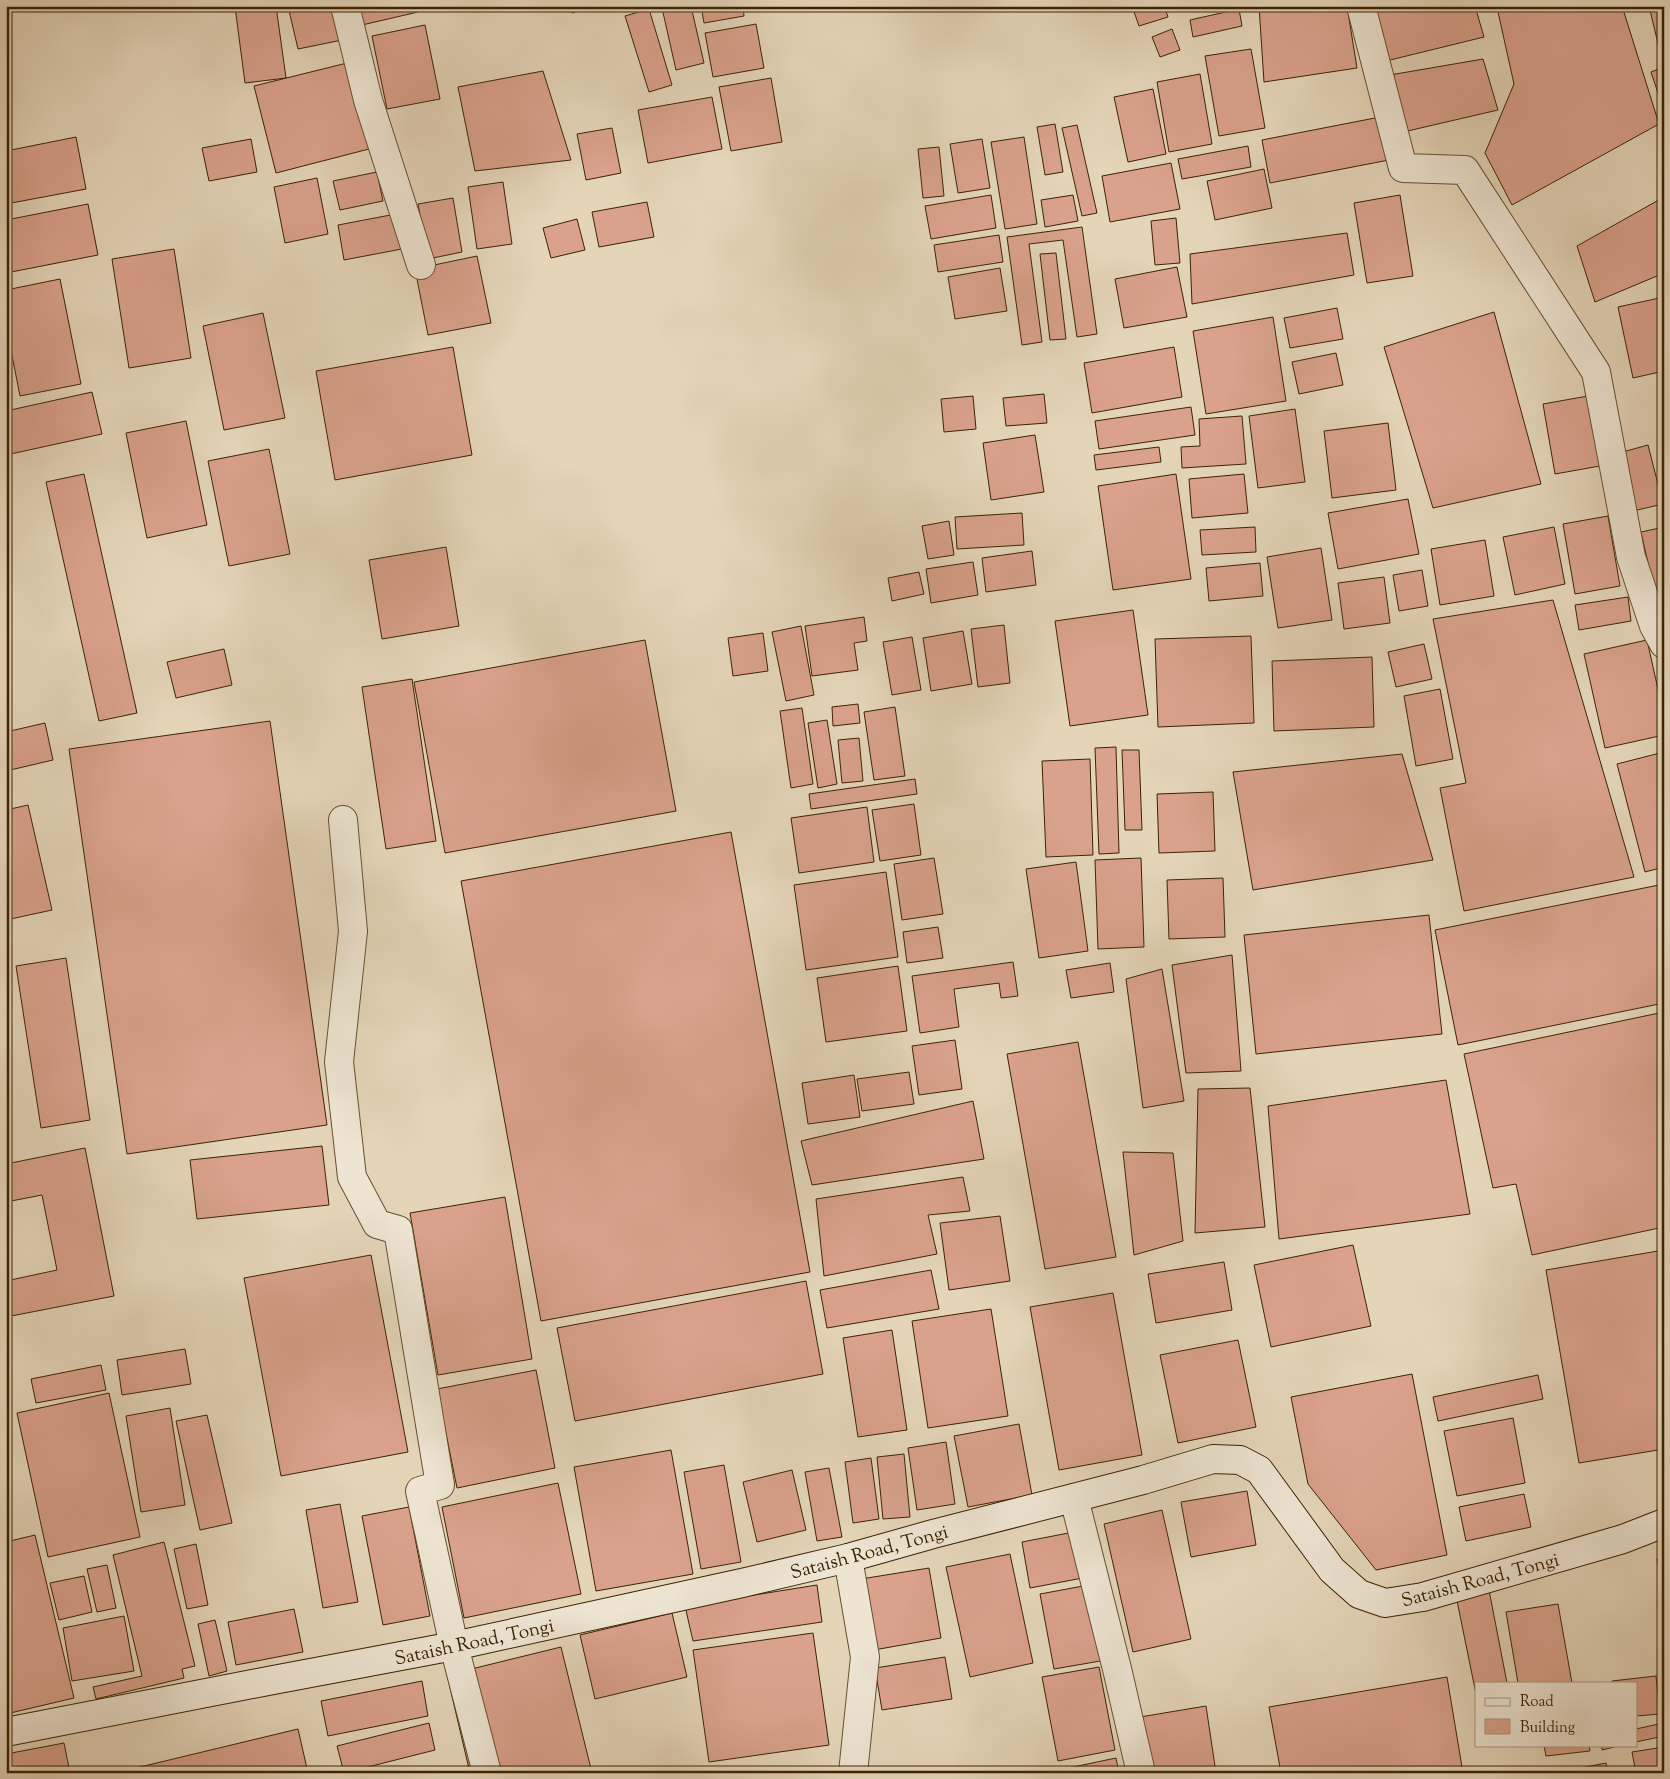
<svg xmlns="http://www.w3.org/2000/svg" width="1670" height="1779" font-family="'Sorts Mill Goudy',serif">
	<rect width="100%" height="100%" fill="#e4d5b9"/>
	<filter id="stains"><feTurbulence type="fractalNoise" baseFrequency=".004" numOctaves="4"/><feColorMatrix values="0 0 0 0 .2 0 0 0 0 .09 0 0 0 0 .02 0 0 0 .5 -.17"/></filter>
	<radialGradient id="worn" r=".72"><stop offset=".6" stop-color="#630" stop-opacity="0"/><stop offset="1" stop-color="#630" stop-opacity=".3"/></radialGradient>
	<!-- building -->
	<path fill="#daa18c" stroke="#3c2303" d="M 276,6 L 286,78 L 245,83 L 235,7 Z
		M 288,6 L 340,6 L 347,39 L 298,49 Z
		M 357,6 L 417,6 L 418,12 L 362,25 Z
		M 570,6 L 594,6 L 572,13 Z
		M 669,6 L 691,6 L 704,63 L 676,70 L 662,8 Z
		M 701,6 L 743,6 L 744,16 L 704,23 Z
		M 1048,6 L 1064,6 L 1049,11 Z
		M 1132,6 L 1164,6 L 1168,17 L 1139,26 Z
		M 1259,6 L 1347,6 L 1357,68 L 1264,82 Z
		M 1371,6 L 1475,6 L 1484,37 L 1386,61 Z
		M 1509,6 L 1622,6 L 1659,124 L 1512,205 L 1485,153 L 1514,84 L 1498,12 Z
		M 1649,6 L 1664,6 L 1664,55 L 1661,56 Z
		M 649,9 L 672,85 L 649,92 L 625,16 Z
		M 1239,9 L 1242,26 L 1193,37 L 1190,20 Z
		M 756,24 L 764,68 L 713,77 L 705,33 Z
		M 425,25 L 440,99 L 387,109 L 372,36 Z
		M 1172,29 L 1180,50 L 1160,57 L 1152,37 Z
		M 1251,49 L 1265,128 L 1219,136 L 1205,56 Z
		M 1483,59 L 1498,110 L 1399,133 L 1384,76 Z
		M 347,63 L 369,149 L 276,173 L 254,86 Z
		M 1664,67 L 1664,111 L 1651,72 Z
		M 543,71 L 571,160 L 475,171 L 458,87 Z
		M 1200,74 L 1212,144 L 1169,152 L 1157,82 Z
		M 771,78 L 782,142 L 731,151 L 719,87 Z
		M 1153,89 L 1166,154 L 1128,162 L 1114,97 Z
		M 712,97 L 722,149 L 648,163 L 638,110 Z
		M 1380,117 L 1389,160 L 1270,183 L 1262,140 Z
		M 1055,124 L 1063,172 L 1045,175 L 1037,127 Z
		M 1077,125 L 1097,213 L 1082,216 L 1062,128 Z
		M 612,128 L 621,173 L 586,180 L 577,134 Z
		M 76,137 L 86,189 L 6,204 L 6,151 Z
		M 1024,137 L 1037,224 L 1005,229 L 991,142 Z
		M 251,139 L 257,172 L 209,181 L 202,148 Z
		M 982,139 L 990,188 L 958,193 L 950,144 Z
		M 1248,146 L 1251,167 L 1182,179 L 1178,159 Z
		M 939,147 L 944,196 L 923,198 L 918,149 Z
		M 1171,163 L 1180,209 L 1110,222 L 1102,176 Z
		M 1264,169 L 1272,208 L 1215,220 L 1207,181 Z
		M 377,172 L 383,201 L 340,210 L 333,181 Z
		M 317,178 L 328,234 L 285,243 L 274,187 Z
		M 503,182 L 512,244 L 477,249 L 468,187 Z
		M 991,195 L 996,228 L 931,239 L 925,206 Z
		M 1073,195 L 1078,221 L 1045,227 L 1041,200 Z
		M 1400,195 L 1413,276 L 1367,283 L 1354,203 Z
		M 1664,197 L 1664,273 L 1595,302 L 1577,246 Z
		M 453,198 L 462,252 L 428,259 L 418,204 Z
		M 647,202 L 654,237 L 599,247 L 592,212 Z
		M 88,204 L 98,255 L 6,273 L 6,220 Z
		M 401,213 L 407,248 L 344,260 L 338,225 Z
		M 1176,218 L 1180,263 L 1155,265 L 1151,221 Z
		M 577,219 L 585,250 L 551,258 L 543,228 Z
		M 1082,227 L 1097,334 L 1077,337 L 1063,240 L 1029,244 L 1042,342 L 1022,345 L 1007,237 Z
		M 1347,233 L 1354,275 L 1192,304 L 1190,254 Z
		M 999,235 L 1003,262 L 938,272 L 934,245 Z
		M 174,249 L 191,358 L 129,368 L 112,259 Z
		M 1056,253 L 1066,339 L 1050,340 L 1040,254 Z
		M 477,256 L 491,323 L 428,335 L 415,269 Z
		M 1177,267 L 1187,317 L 1124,328 L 1115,279 Z
		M 1000,268 L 1007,311 L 955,319 L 948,277 Z
		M 60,279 L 81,384 L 20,396 L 6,325 L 6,290 Z
		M 1664,297 L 1664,371 L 1633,378 L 1618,307 Z
		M 1337,308 L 1343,339 L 1290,348 L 1284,318 Z
		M 1494,312 L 1541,484 L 1433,508 L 1384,347 Z
		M 263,313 L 285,418 L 224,430 L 203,326 Z
		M 1273,317 L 1286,401 L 1206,414 L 1193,331 Z
		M 453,347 L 472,455 L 335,480 L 316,371 Z
		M 1174,347 L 1182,397 L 1092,413 L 1084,363 Z
		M 1336,353 L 1343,385 L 1299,394 L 1292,362 Z
		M 92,392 L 102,434 L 6,455 L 6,411 Z
		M 1044,394 L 1047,423 L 1006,426 L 1003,398 Z
		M 973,396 L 976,429 L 944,432 L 941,399 Z
		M 1588,396 L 1600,466 L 1555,474 L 1543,404 Z
		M 1191,407 L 1195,435 L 1099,449 L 1095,421 Z
		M 1295,409 L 1305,482 L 1258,488 L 1249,416 Z
		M 1242,416 L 1246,464 L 1182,468 L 1181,447 L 1200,446 L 1199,419 Z
		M 186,421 L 207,525 L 147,538 L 126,433 Z
		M 1388,423 L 1396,490 L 1332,498 L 1324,431 Z
		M 1035,435 L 1044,492 L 991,500 L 983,443 Z
		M 1648,445 L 1663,504 L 1633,511 L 1619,453 Z
		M 1159,447 L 1161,462 L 1096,470 L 1094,455 Z
		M 269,449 L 290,554 L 229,566 L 208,461 Z
		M 84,474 L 137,713 L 99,721 L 46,482 Z
		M 1176,474 L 1191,579 L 1113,590 L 1098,486 Z
		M 1244,474 L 1248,513 L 1192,518 L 1189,479 Z
		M 1408,499 L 1419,554 L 1338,569 L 1328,513 Z
		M 1022,513 L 1024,545 L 957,549 L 955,517 Z
		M 1608,516 L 1620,586 L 1575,594 L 1563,524 Z
		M 949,521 L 954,555 L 928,559 L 922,526 Z
		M 1255,527 L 1256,552 L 1202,555 L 1200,530 Z
		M 1554,527 L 1565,584 L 1515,595 L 1503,537 Z
		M 1664,527 L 1664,597 L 1656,598 L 1641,532 Z
		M 1485,540 L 1494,596 L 1440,605 L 1431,549 Z
		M 446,547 L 459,626 L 382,639 L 369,560 Z
		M 1321,548 L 1332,620 L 1278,628 L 1267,557 Z
		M 1032,551 L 1036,585 L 986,592 L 982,558 Z
		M 973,562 L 978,595 L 931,603 L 926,569 Z
		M 1260,563 L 1263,596 L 1209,601 L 1206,568 Z
		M 1422,570 L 1428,606 L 1399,611 L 1393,575 Z
		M 919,572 L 924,594 L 892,601 L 888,578 Z
		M 1384,577 L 1390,623 L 1344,629 L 1338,583 Z
		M 1628,597 L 1631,621 L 1579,630 L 1575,605 Z
		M 1553,600 L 1634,877 L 1464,911 L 1440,788 L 1466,783 L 1433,619 Z
		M 1133,610 L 1148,715 L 1070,726 L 1055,621 Z
		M 864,617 L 867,641 L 854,643 L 858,670 L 812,676 L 805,626 Z
		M 1004,625 L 1010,683 L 978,687 L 971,629 Z
		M 801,626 L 814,695 L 786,701 L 772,632 Z
		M 963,631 L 972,684 L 931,691 L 923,638 Z
		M 763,633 L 768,671 L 733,676 L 728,638 Z
		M 1251,636 L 1254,723 L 1158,727 L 1155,639 Z
		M 912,637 L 921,690 L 892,695 L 883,642 Z
		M 645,640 L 676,811 L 445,853 L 414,682 Z
		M 1647,640 L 1664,716 L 1664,735 L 1605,748 L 1584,654 Z
		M 1424,644 L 1432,679 L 1396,687 L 1388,652 Z
		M 224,649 L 232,685 L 176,698 L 167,662 Z
		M 1372,657 L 1374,727 L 1274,731 L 1272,661 Z
		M 412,679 L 436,841 L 386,849 L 362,687 Z
		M 1440,689 L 1453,759 L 1416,766 L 1404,696 Z
		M 858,704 L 860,723 L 833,726 L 832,707 Z
		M 895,707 L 905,776 L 874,780 L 864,712 Z
		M 802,708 L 813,784 L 791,788 L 780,711 Z
		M 827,720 L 837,784 L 818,788 L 808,723 Z
		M 270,721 L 327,1125 L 127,1154 L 69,749 Z
		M 45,723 L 53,760 L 6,771 L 6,732 Z
		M 859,738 L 863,781 L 842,783 L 838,740 Z
		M 1116,747 L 1119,853 L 1099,854 L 1095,748 Z
		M 1122,750 L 1139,750 L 1142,830 L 1125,830 Z
		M 1664,752 L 1664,867 L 1645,872 L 1617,764 Z
		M 1402,754 L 1433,860 L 1253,890 L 1233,772 Z
		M 1090,759 L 1093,855 L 1046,857 L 1042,761 Z
		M 915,779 L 917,794 L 811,809 L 809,794 Z
		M 1213,792 L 1215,851 L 1159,853 L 1157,794 Z
		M 914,804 L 921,855 L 880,861 L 872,810 Z
		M 28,805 L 52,910 L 6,920 L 6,810 Z
		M 867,807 L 874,862 L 799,873 L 791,818 Z
		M 731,832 L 810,1272 L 541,1321 L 461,881 Z
		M 934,858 L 943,914 L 902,920 L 894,864 Z
		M 1141,858 L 1144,947 L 1098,949 L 1095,860 Z
		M 1076,862 L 1088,951 L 1039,958 L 1026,869 Z
		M 886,872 L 898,957 L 806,970 L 794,885 Z
		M 1223,878 L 1225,937 L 1169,939 L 1167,880 Z
		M 1664,884 L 1664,1003 L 1458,1045 L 1435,930 Z
		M 1429,915 L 1442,1034 L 1256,1054 L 1244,935 Z
		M 938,927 L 943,958 L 907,963 L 903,932 Z
		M 1232,955 L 1241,1071 L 1186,1073 L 1172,965 Z
		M 66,958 L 90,1120 L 41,1128 L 16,966 Z
		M 1013,962 L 1018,996 L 1001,998 L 999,983 L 954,989 L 959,1027 L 920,1033 L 912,976 Z
		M 1110,963 L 1114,992 L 1071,998 L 1066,970 Z
		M 898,966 L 907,1031 L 826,1042 L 817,978 Z
		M 1162,969 L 1184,1101 L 1143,1108 L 1126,979 Z
		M 1664,1012 L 1664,1227 L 1532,1255 L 1516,1184 L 1493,1188 L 1464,1054 Z
		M 955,1040 L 962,1089 L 919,1095 L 912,1046 Z
		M 1078,1042 L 1116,1257 L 1045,1269 L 1007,1054 Z
		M 909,1072 L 914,1104 L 862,1111 L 857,1079 Z
		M 854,1075 L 860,1117 L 808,1124 L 802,1083 Z
		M 1446,1080 L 1470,1214 L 1279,1239 L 1268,1106 Z
		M 1250,1088 L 1265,1227 L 1195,1233 L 1198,1089 Z
		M 973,1101 L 984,1159 L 812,1185 L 801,1141 Z
		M 322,1146 L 329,1205 L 197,1219 L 190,1160 Z
		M 85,1148 L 114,1296 L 6,1317 L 6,1281 L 57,1270 L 42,1195 L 6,1202 L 6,1164 Z
		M 1123,1152 L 1173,1153 L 1183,1241 L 1134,1255 Z
		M 963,1177 L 970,1211 L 928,1215 L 937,1254 L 824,1276 L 816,1199 Z
		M 505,1197 L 532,1359 L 438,1375 L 410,1213 Z
		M 1000,1216 L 1010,1281 L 949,1290 L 940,1223 Z
		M 1353,1245 L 1371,1326 L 1271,1347 L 1254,1265 Z
		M 1664,1250 L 1664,1449 L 1579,1463 L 1546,1270 Z
		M 371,1255 L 408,1452 L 281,1476 L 244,1278 Z
		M 1224,1262 L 1232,1310 L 1156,1323 L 1148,1274 Z
		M 931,1270 L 939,1309 L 827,1328 L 820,1290 Z
		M 806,1281 L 823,1374 L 575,1421 L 557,1328 Z
		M 1113,1293 L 1142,1455 L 1059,1470 L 1030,1307 Z
		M 991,1309 L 1008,1416 L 928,1428 L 912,1321 Z
		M 892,1330 L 907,1430 L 858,1437 L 843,1338 Z
		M 1238,1340 L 1256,1427 L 1178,1443 L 1160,1355 Z
		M 185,1349 L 191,1384 L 122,1395 L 117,1360 Z
		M 101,1365 L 106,1390 L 36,1403 L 31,1379 Z
		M 536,1370 L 555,1468 L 457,1488 L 437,1389 Z
		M 1412,1374 L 1447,1555 L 1376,1570 L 1308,1484 L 1291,1397 Z
		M 1538,1375 L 1543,1399 L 1438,1421 L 1433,1397 Z
		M 109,1393 L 140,1537 L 48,1557 L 17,1413 Z
		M 170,1408 L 185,1505 L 141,1512 L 126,1416 Z
		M 207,1415 L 232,1523 L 200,1530 L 176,1421 Z
		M 1513,1418 L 1525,1483 L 1457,1496 L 1444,1431 Z
		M 1019,1424 L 1032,1495 L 968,1507 L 954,1436 Z
		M 946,1442 L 955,1504 L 917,1510 L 908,1448 Z
		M 671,1450 L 693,1574 L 596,1591 L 574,1467 Z
		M 904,1454 L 910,1517 L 883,1519 L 877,1457 Z
		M 871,1458 L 879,1519 L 853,1523 L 845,1462 Z
		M 724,1465 L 741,1562 L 701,1569 L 684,1472 Z
		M 829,1468 L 842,1537 L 817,1541 L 805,1472 Z
		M 792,1470 L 806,1530 L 757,1542 L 743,1482 Z
		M 558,1483 L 581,1594 L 464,1618 L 442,1507 Z
		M 1247,1491 L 1256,1545 L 1191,1557 L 1181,1502 Z
		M 1524,1494 L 1531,1527 L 1466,1541 L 1459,1507 Z
		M 340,1504 L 358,1602 L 323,1608 L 306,1510 Z
		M 409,1507 L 430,1616 L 383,1625 L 362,1516 Z
		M 1162,1510 L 1191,1639 L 1133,1652 L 1104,1524 Z
		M 1079,1531 L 1088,1577 L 1030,1588 L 1022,1542 Z
		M 35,1535 L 74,1698 L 6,1714 L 6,1542 Z
		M 164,1542 L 195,1666 L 182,1669 L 184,1678 L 96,1699 L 93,1687 L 142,1676 L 113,1555 Z
		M 196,1544 L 208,1605 L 187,1609 L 174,1549 Z
		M 1010,1554 L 1033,1663 L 970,1677 L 946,1567 Z
		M 1664,1557 L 1664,1591 L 1657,1559 Z
		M 107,1565 L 116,1608 L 97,1612 L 87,1569 Z
		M 929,1568 L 941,1638 L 874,1650 L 861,1579 Z
		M 84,1576 L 92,1612 L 59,1620 L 50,1583 Z
		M 1105,1582 L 1118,1658 L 1054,1669 L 1040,1594 Z
		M 817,1585 L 822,1622 L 693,1641 L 685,1606 Z
		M 1489,1590 L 1507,1683 L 1476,1683 L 1476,1694 L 1456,1596 Z
		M 1558,1604 L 1572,1683 L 1518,1683 L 1506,1612 Z
		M 294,1609 L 303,1652 L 236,1665 L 228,1622 Z
		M 672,1613 L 687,1677 L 595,1699 L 580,1635 Z
		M 124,1616 L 134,1671 L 72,1681 L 63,1628 Z
		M 215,1620 L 227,1671 L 209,1676 L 198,1624 Z
		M 813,1633 L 829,1745 L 709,1762 L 693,1650 Z
		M 561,1647 L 591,1769 L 577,1773 L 470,1773 L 447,1675 Z
		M 945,1657 L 952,1699 L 882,1710 L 875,1668 Z
		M 1099,1667 L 1115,1750 L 1058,1761 L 1042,1677 Z
		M 1656,1676 L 1660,1714 L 1636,1716 L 1636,1683 L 1612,1683 L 1612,1681 Z
		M 1447,1677 L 1463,1773 L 1281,1773 L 1269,1707 Z
		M 422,1681 L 428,1716 L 328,1736 L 321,1701 Z
		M 1206,1706 L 1216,1773 L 1149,1773 L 1140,1717 Z
		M 429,1723 L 435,1750 L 344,1773 L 337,1746 Z
		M 1663,1723 L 1664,1736 L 1636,1742 L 1636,1729 Z
		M 298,1729 L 308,1773 L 115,1773 Z
		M 64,1743 L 70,1773 L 6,1773 L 6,1754 Z
		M 1544,1745 L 1589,1745 L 1590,1751 L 1546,1756 Z
		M 1602,1745 L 1622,1745 L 1602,1750 Z
		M 1664,1747 L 1664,1773 L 1636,1773 L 1632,1752 Z
		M 1116,1758 L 1119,1773 L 1054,1773 L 1054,1771 Z
		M 1606,1763 L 1608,1773 L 1565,1773 L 1565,1771 Z
		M 1049,1769 L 1049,1773 L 1034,1773 Z"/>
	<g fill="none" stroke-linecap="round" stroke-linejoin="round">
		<defs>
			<path id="street" d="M 345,6 L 368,100 L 421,265
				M 1361,6 L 1403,168 L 1465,170 L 1596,372 L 1631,557 L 1654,626 L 1664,644
				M 343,820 L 353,931 L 339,1062 L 352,1177 L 377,1224 L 398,1230 L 440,1485 L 420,1491 L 454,1646 L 487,1773
				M 1074,1498 L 1118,1673 L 1141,1773
				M 848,1558 L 865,1657 L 853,1773"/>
			<path id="secondary" d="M 6,1732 L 268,1681 L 454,1646 L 742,1583 L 848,1558 L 933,1534 L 1143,1480 L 1213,1459 L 1240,1460 L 1259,1470 L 1332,1570 L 1359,1594 L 1385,1603 L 1423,1597 L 1623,1539 L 1664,1523"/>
		</defs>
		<!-- street casing -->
		<use href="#street" stroke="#665030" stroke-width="30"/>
		<!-- secondary casing -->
		<use href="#secondary" stroke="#3c2303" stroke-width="30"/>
		<!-- street -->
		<use href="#street" stroke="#ede4d2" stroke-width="28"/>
		<!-- secondary -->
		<use href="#secondary" stroke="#ede4d2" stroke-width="28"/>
	</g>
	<g text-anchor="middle" stroke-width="4.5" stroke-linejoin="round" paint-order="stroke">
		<!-- street labels -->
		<g font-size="19" fill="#3c2303" stroke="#ede4d2">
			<text transform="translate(869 1551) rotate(-15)" y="7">Sataish Road, Tongi</text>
			<text transform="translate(1480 1579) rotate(-15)" y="7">Sataish Road, Tongi</text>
			<text transform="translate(474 1641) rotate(-12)" y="7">Sataish Road, Tongi</text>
		</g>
	</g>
	<!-- margin -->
	<rect width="1670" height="1779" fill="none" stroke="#e4d5b9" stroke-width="25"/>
	<rect x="8" y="8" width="1655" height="1764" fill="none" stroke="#3c2303" stroke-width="2.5"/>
	<rect x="12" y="12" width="1645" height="1754" fill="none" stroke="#3c2303"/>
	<!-- legend -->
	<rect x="1475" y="1682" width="162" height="65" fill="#ede4d2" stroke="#a6977f"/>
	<rect x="1485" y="1698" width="25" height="8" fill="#ede4d2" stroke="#a6977f"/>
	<text x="1520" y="1706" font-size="15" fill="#3c2303">Road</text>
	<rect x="1485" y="1719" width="25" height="15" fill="#daa18c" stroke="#a6977f"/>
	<text x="1520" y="1732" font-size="15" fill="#3c2303">Building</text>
	<rect width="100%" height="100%" filter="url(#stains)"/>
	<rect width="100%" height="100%" fill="url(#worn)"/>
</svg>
